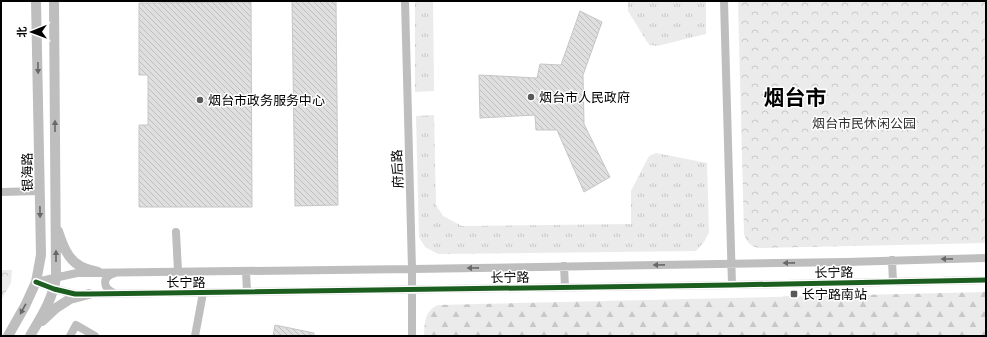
<svg xmlns="http://www.w3.org/2000/svg" width="987" height="337" font-family="Arial,'Noto Sans SC',sans-serif">
	<defs>
		<pattern id="grass-tufts" width="24" height="20" patternUnits="userSpaceOnUse"><rect width="24" height="20" fill="#ebebeb"/><path d="M3 7l-1-3M5 7V3M7 7l1-3M15 17l-1-3M17 17v-4M19 17l1-3" fill="none" stroke="#c8c8c8"/></pattern>
		<pattern id="forest-firs" width="22" height="20" patternUnits="userSpaceOnUse"><rect width="22" height="20" fill="#ebebeb"/><path d="M5 1l3.5 6h-7zM16 11l3.5 6h-7z" fill="#c8c8c8"/></pattern>
		<pattern id="park-crowns" width="20" height="18" patternUnits="userSpaceOnUse"><rect width="20" height="18" fill="#ebebeb"/><path d="M2 6a3 3 0 1 1 6 0M12 15a3 3 0 1 1 6 0" fill="none" stroke="#c8c8c8"/></pattern>
		<pattern id="building-back-hatch" width="6" height="6" patternUnits="userSpaceOnUse"><rect width="6" height="6" fill="#dfdfdf"/><path d="M-1 5l2 2M0 0l6 6M5-1l2 2" fill="none" stroke="#bebebe"/></pattern>
	</defs>
	<rect width="100%" height="100%" fill="#fff"/>
	<!-- grass -->
	<path fill="url(#grass-tufts)" d="M 415,1 L 434,1 L 433,3 L 434,91 L 415,92 Z
		M 628,1 L 706,1 L 706,34 L 657,46 L 650,45 L 647,42 L 628,11 Z
		M 434,115 L 436,205 L 443,216 L 462,226 L 631,224 L 631,191 L 649,156 L 656,153 L 707,163 L 709,232 L 704,242 L 696,251 L 438,254 L 425,247 L 419,237 L 416,116 Z"/>
	<!-- forest -->
	<path fill="url(#forest-firs)" d="M 986,292 L 986,336 L 424,336 C 425,323 424,311 438,305 Z"/>
	<!-- park -->
	<path fill="url(#park-crowns)" d="M 738,1 L 986,1 L 986,243 L 760,248 C 751,247 747,243 744,234 Z
		M 1,270 L 12,270 L 11,283 L 1,300 Z"/>
	<!-- building -->
	<path fill="url(#building-back-hatch)" stroke="#c6c6c6" d="M 292,1 L 336,1 L 338,205 L 295,206 Z
		M 251,2 L 252,207 L 139,207 L 139,125 L 148,125 L 148,75 L 139,75 L 139,3 Z
		M 580,11 L 602,22 L 583,75 L 584,124 L 610,177 L 584,192 L 557,130 L 536,130 L 535,115 L 480,118 L 479,75 L 537,78 L 540,64 L 561,65 Z
		M 275,325 L 314,333 L 314,336 L 273,336 Z"/>
	<g fill="none" stroke-linecap="round" stroke-linejoin="round">
		<!-- minor -->
		<path stroke="#bebebe" stroke-width="8" d="M 405,1 L 412,269 L 412,336
			M 724,1 L 732,285
			M 1,192 L 40,191
			M 176,232 L 178,271
			M 892,260 L 893,282
			M 564,266 L 565,287
			M 246,271 L 247,292
			M 36,282 L 54,289 L 75,294 L 89,294 L 732,285 L 986,280
			M 36,282 L 77,273 L 412,269 L 846,262 L 986,258
			M 114,293 C 102,288 102,276 115,273
			M 70,336 L 76,325 L 95,336
			M 195,336 L 203,293"/>
		<!-- major -->
		<path stroke="#bebebe" stroke-width="10" d="M 58,231 C 62,243 67,259 80,266 C 85,269 92,270 98,272
			M 42,321 L 56,308 L 70,299 L 89,294
			M 8,336 L 25,306 L 36,282 L 41,255 L 36,1
			M 30,336 C 41,317 53,299 56,277 L 54,1"/>
		<defs>
			<path id="cycleway" d="M 36,282 L 54,289 L 75,294 L 89,294 L 732,285 L 986,280"/>
		</defs>
		<!-- cycleway casing -->
		<use href="#cycleway" stroke="#fff" stroke-width="8"/>
		<!-- cycleway -->
		<use href="#cycleway" stroke="#1b5e20" stroke-width="5"/>
	</g>
	<!-- one-way arrows -->
	<defs><path id="oneway-solid" d="M-6-.8H1V-3.2L6.5 0L1 3.2V.8H-6Z"/></defs>
	<g fill="#686868">
		<use href="#oneway-solid" transform="translate(38 68) rotate(89)"/>
		<use href="#oneway-solid" transform="translate(55 126) rotate(-90)"/>
		<use href="#oneway-solid" transform="translate(40 212) rotate(89)"/>
		<use href="#oneway-solid" transform="translate(56 256) rotate(-90)"/>
		<use href="#oneway-solid" transform="translate(947 259) rotate(179)"/>
		<use href="#oneway-solid" transform="translate(789 263) rotate(179)"/>
		<use href="#oneway-solid" transform="translate(659 265) rotate(179)"/>
		<use href="#oneway-solid" transform="translate(473 268) rotate(179)"/>
		<use href="#oneway-solid" transform="translate(23 309) rotate(119)"/>
	</g>
	<!-- markers -->
	<g fill="#595959" stroke="#fff" stroke-width="1.5">
		<circle cx="531" cy="97" r="4"/>
		<circle cx="200" cy="100" r="4"/>
		<rect x="790" y="290" width="8" height="8" rx="2"/>
	</g>
	<g text-anchor="middle" stroke-width="3" stroke-linejoin="round" paint-order="stroke">
		<!-- poi labels -->
		<g font-size="13" fill="#000" stroke="#fff" text-anchor="start">
			<text x="539" y="102">烟台市人民政府</text>
			<text x="208" y="105">烟台市政务服务中心</text>
			<text x="802" y="299">长宁路南站</text>
		</g>
		<!-- park labels -->
		<g font-size="13" fill="#323232" stroke="#fff">
			<text x="864" y="128">烟台市民休闲公园</text>
		</g>
		<!-- street labels -->
		<g font-size="13" fill="#000" stroke="#fff">
			<text transform="translate(397 169) rotate(-92)" y="5">府后路</text>
			<text transform="translate(27 172) rotate(-91)" y="5">银海路</text>
			<text transform="translate(834 272) rotate(-1)" y="5">长宁路</text>
			<text transform="translate(510 277) rotate(-1)" y="5">长宁路</text>
			<text x="186" y="287">长宁路</text>
		</g>
		<!-- town labels -->
		<g font-size="21" font-weight="bold" fill="#000" stroke="#fff">
			<text x="795" y="105">烟台市</text>
		</g>
	</g>
	<!-- border -->
	<rect width="987" height="337" fill="none" stroke="#000000" stroke-width="4"/>
	<!-- north arrow -->
	<g transform="translate(32 32) rotate(269)" stroke="#ffffff" stroke-width="3" paint-order="stroke">
	<path d="M0-3L7 15L0 10L-7 15Z" fill="#000000"/>
	<text y="-6" font-size="11" font-weight="bold" text-anchor="middle" fill="#000000">北</text>
	</g>
</svg>
